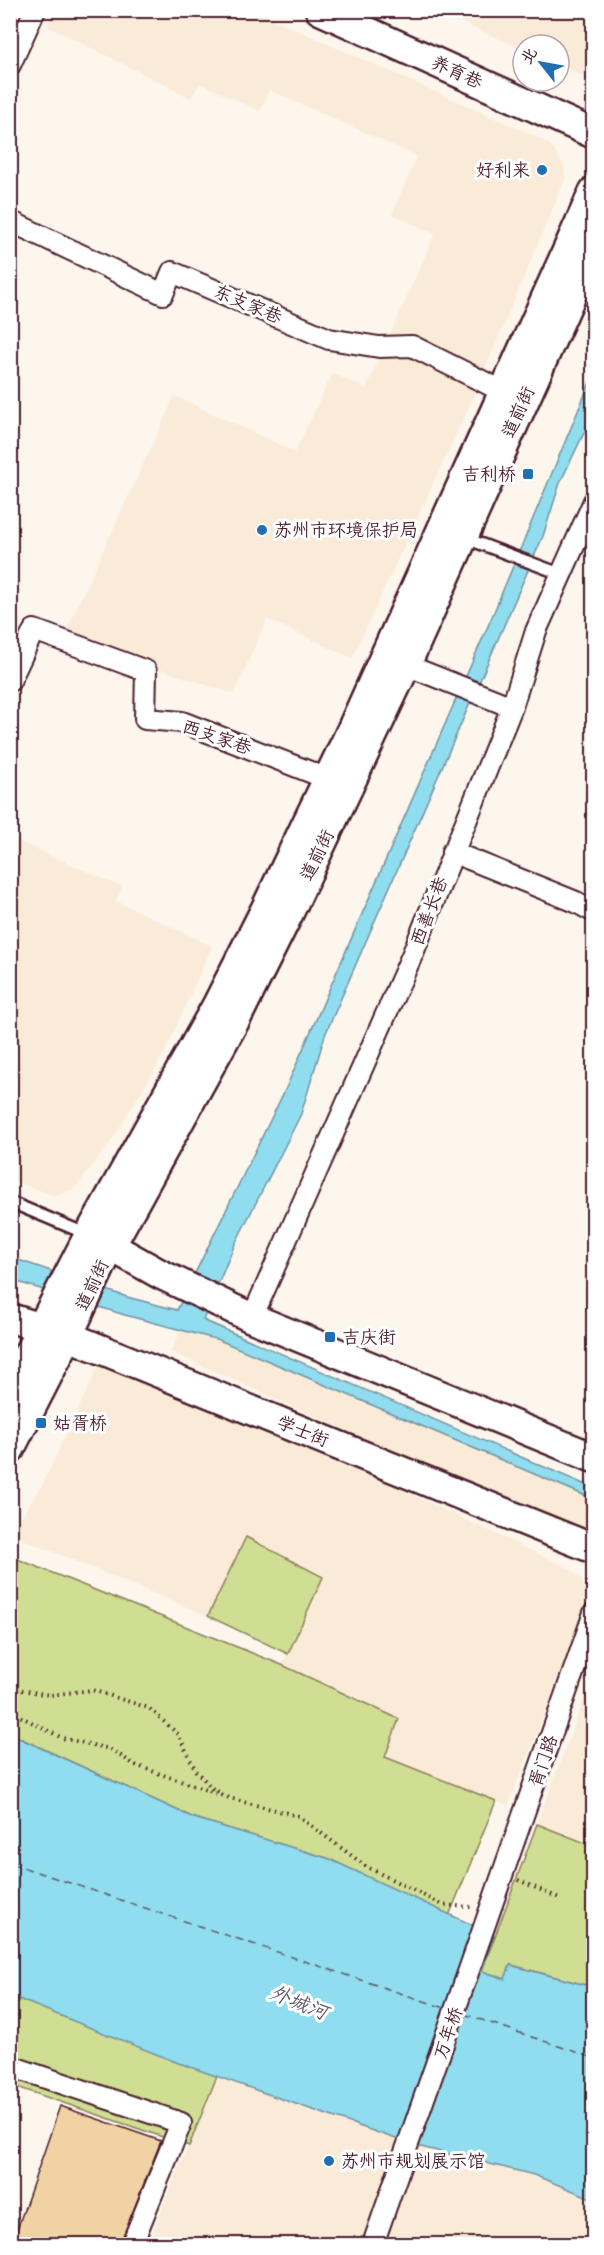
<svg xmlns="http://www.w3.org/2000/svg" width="604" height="2255" font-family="Delius,'LXGW WenKai TC',sans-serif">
	<rect width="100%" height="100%" fill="#fcf6ed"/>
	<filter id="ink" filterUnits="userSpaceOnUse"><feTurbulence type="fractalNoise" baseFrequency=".0167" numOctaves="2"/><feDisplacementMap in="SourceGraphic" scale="12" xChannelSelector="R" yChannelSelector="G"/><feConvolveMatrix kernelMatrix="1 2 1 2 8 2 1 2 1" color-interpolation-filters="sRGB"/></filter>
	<g filter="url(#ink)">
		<!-- built -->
		<path fill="#f9ebd7" d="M 54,11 L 254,11 L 539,138 L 551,146 L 564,166 L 565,179 L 472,400 L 352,658 L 267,619 L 234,694 L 63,637 L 175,396 L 295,452 L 333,373 L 366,389 L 435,234 L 392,214 L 417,156 L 269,90 L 260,111 L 200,83 L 191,98 L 47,26 Z
			M 436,11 L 593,11 L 593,80 L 559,65 L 559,45 L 523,45 L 523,49 Z
			M 11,838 L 122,887 L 116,901 L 212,946 L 163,1056 L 112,1140 L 75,1188 L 55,1196 L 11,1180 Z
			M 181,1330 L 219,1340 L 593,1499 L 593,1541 L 171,1352 Z
			M 101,1361 L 235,1411 L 570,1569 L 581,1579 L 585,1593 L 584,1612 L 508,1806 L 385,1757 L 399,1719 L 282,1665 L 322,1578 L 299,1563 L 246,1537 L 208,1616 L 10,1534 L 42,1485 Z
			M 593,1675 L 593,1846 L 537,1824 Z
			M 217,2076 L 413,2145 L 534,2175 L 593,2199 L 593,2244 L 148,2244 Z"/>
		<!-- green -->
		<path fill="#cfde92" stroke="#8c7e5e" stroke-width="1.5" d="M 246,1537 L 323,1577 L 288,1654 L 208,1616 Z
			M 10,1556 L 282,1665 L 399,1719 L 385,1757 L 496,1801 L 449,1916 L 327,1858 L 194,1818 L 11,1734 Z
			M 537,1824 L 593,1846 L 593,1987 L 511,1965 L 505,1979 L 482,1971 Z
			M 11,1996 L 217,2076 L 189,2146 L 11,2085 Z"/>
		<!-- water -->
		<path fill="#90ddf0" stroke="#7491a1" stroke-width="1.5" d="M 593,375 L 593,414 L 560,483 L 543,536 L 325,1035 L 301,1114 L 234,1246 L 203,1320 L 593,1488 L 593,1499 L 219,1340 L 125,1315 L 11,1280 L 10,1257 L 127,1297 L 177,1310 L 286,1088 L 491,619 Z
			M 10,1734 L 194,1818 L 327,1858 L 494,1935 L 482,1971 L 505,1979 L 510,1965 L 593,1987 L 593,2199 L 534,2175 L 413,2145 L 176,2062 L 11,1996 Z"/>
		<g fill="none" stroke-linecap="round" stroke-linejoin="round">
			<!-- ferry -->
			<path stroke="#5f5866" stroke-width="1.5" stroke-dasharray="8 6" stroke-linecap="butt" d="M 10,1863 L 445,2008
				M 464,2014 L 594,2058"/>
		</g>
		<!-- building -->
		<path fill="#f1d2a4" stroke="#4a1f2b" stroke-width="1.5" d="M 60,2106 L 161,2141 L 120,2244 L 12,2244 Z"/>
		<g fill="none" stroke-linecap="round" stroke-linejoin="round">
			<defs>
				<path id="lane" d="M 465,538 L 561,574
					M 10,1202 L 89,1235"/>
				<path id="street" d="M 10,65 L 35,10
					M 10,221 L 163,294 L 172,272 L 329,339 L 379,347 L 412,346 L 504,392
					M 406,665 L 512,707
					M 10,681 L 34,630 L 146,671 L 145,719 L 182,722 L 328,779
					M 452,852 L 576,902 L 594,912
					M 252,1318 L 413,953 L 512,707 L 536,631 L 594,501
					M 10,2066 L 181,2123 L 132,2244
					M 373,2244 L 594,1613"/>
				<path id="secondary" d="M 320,10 L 594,134
					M 94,1237 L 160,1274 L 252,1318 L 594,1458
					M 10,1318 L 68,1336 L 594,1549
					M 10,1389 L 89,1235 L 217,1005 L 266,908 L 350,733 L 594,191
					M 10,1449 L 68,1336 L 111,1245 L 238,1015 L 287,917 L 406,665 L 594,245"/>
			</defs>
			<!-- lane casing -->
			<use href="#lane" stroke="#4a1f2b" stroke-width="15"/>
			<!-- street casing -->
			<use href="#street" stroke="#4a1f2b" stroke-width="24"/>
			<!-- secondary casing -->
			<use href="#secondary" stroke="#4a1f2b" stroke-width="33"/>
			<!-- path -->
			<path stroke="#4a1f2b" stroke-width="4" stroke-dasharray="1.5 4.5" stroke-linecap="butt" d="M 10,1688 L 50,1695 L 92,1690 L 149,1708 L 178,1734 L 196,1771 L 212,1788 L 229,1798 L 298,1816 L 367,1867 L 443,1905 L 471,1907
				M 10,1711 L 62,1738 L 110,1749 L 135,1765 L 223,1796
				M 518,1880 L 559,1898"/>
			<!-- lane -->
			<use href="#lane" stroke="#fff" stroke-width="10"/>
			<!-- street -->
			<use href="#street" stroke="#fff" stroke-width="20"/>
			<!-- secondary -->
			<use href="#secondary" stroke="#fff" stroke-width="28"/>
		</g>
	</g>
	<!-- markers -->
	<g fill="#1f6fb2" stroke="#fff" stroke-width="2">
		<circle cx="542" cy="170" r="6"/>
		<rect x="522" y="468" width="12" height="12" rx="3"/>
		<circle cx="262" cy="530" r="6"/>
		<rect x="324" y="1331" width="12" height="12" rx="3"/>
		<rect x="35" y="1417" width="12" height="12" rx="3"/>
		<circle cx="329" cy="2161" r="6"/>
	</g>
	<g text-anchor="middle" stroke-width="6" stroke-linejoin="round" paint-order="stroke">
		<!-- street labels -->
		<g font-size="18" fill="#4a1f2b" stroke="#fff">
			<text transform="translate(457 72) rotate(24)" y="6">养育巷</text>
			<text transform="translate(248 304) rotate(23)" y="6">东支家巷</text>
			<text transform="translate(518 412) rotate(-66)" y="6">道前街</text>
			<text transform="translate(217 737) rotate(19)" y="6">西支家巷</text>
			<text transform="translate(317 855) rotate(-64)" y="6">道前街</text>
			<text transform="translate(429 911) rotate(-69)" y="6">西善长巷</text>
			<text transform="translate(92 1285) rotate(-65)" y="6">道前街</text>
			<text transform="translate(303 1431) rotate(22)" y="6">学士街</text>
			<text transform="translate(543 1761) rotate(-71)" y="6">胥门路</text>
			<text transform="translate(448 2033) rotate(-71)" y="6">万年桥</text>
		</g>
		<!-- poi labels -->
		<g font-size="18" fill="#4a1f2b" stroke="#fff" text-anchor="start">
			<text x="530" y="176" text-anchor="end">好利来</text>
			<text x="516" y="480" text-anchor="end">吉利桥</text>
			<text x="274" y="536">苏州市环境保护局</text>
			<text x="342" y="1343">吉庆街</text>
			<text x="53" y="1429">姑胥桥</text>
			<text x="341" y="2167">苏州市规划展示馆</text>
		</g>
		<!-- water labels -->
		<g font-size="20" font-style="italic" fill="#5f5866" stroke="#fff">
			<text transform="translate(299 2002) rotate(22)" y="7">外城河</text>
		</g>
	</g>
	<!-- margin -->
	<rect width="604" height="2255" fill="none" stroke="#fff" stroke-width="36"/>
	<rect x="18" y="18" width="568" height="2219" fill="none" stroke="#4a1f2b" stroke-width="2" filter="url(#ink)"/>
	<!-- north arrow -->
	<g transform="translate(541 63) rotate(301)"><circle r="28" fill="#ffffff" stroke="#b7a5aa" stroke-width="1.5"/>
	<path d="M0-4.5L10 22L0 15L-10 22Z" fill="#1f6fb2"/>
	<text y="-9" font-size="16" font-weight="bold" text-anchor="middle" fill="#4a1f2b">北</text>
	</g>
</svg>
